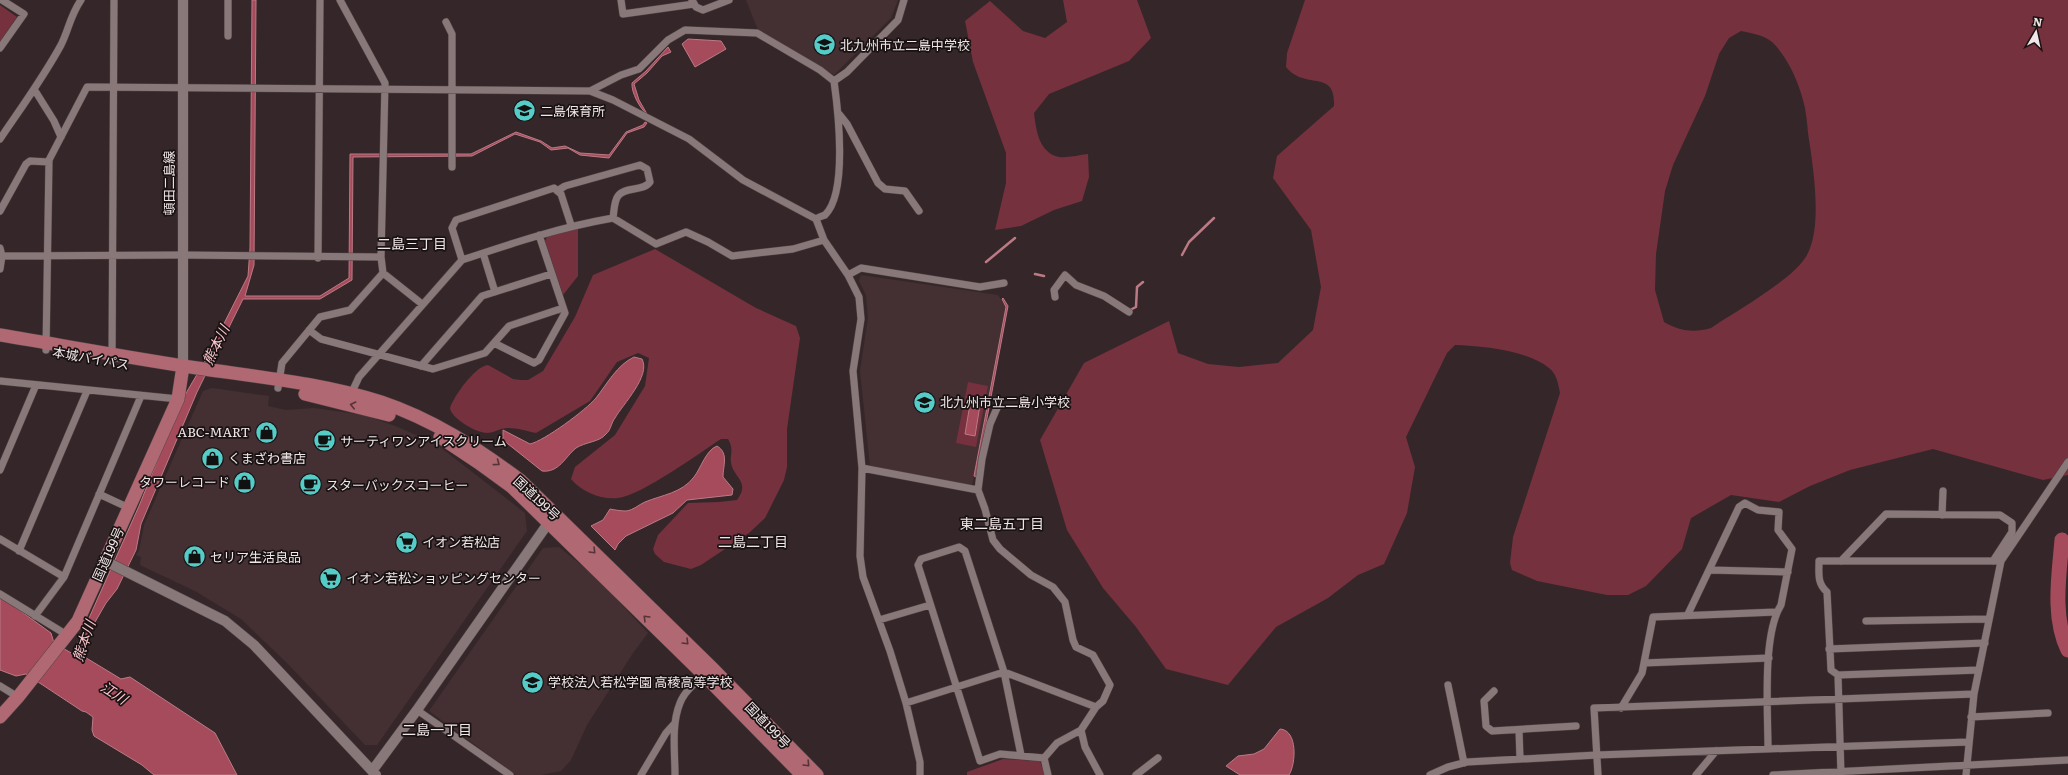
<svg xmlns="http://www.w3.org/2000/svg" width="2068" height="775" font-family="Literata,'Noto Sans JP',serif">
	<rect width="100%" height="100%" fill="#352729"/>
	<!-- built -->
	<path fill="#443033" d="M 746,0 L 898,0 L 891,18 L 834,75 L 758,30 Z
		M 861,275 L 998,295 L 1006,307 L 972,486 L 870,466 L 860,371 L 868,318 L 866,295 L 859,281 Z
		M 212,388 L 269,396 L 268,406 L 286,410 L 314,408 L 364,415 L 398,427 L 436,444 L 525,513 L 527,531 L 377,745 L 365,745 L 286,662 L 241,619 L 195,591 L 140,565 L 141,557 L 136,555 L 139,551 L 144,525 L 203,391 Z
		M 559,547 L 596,577 L 648,633 L 633,653 L 587,725 L 571,760 L 561,771 L 541,775 L 516,775 L 429,711 L 543,548 Z"/>
	<!-- green -->
	<path fill="#75313d" fill-rule="evenodd" d="M 1063,0 L 1137,0 L 1151,38 L 1129,61 L 1049,94 L 1034,113 C 1036,130 1039,153 1059,157 C 1068,158 1079,155 1088,154 L 1089,177 L 1082,201 L 1054,210 L 1021,226 L 995,230 L 1006,183 L 1006,153 L 973,62 L 965,21 L 990,1 L 1023,31 L 1045,38 L 1067,22 Z
		M 1305,0 L 2068,0 L 2068,475 L 2043,480 L 1933,449 L 1850,470 L 1810,486 L 1779,502 L 1731,495 L 1691,518 L 1682,549 L 1646,586 L 1628,595 L 1607,595 L 1537,581 L 1512,570 L 1510,563 L 1513,537 L 1560,393 C 1558,384 1557,374 1549,368 C 1526,350 1483,346 1455,345 L 1447,353 L 1406,437 L 1415,467 L 1407,513 L 1384,564 L 1358,575 L 1328,598 L 1276,627 L 1228,685 L 1166,669 L 1136,627 L 1103,588 L 1067,530 L 1040,440 L 1084,363 L 1169,321 L 1178,353 L 1208,364 L 1239,367 L 1278,363 L 1313,330 L 1321,287 L 1311,230 L 1273,178 L 1277,156 L 1334,106 C 1336,68 1305,91 1286,67 L 1287,53 ZM 1741,31 C 1754,34 1767,35 1776,46 C 1789,61 1798,81 1803,100 C 1806,110 1807,122 1808,133 C 1813,166 1823,226 1807,255 C 1794,279 1735,312 1711,328 C 1694,333 1679,331 1664,322 L 1655,290 L 1656,254 L 1665,191 L 1673,165 L 1705,96 L 1719,54 L 1729,38 Z
		M 0,5 L 17,17 L 0,42 Z
		M 578,228 L 578,276 L 563,295 L 545,241 L 547,237 Z
		M 655,249 L 756,308 L 796,326 L 800,338 L 787,429 L 787,467 L 784,480 L 765,518 L 749,533 L 701,565 L 691,569 L 664,562 L 655,554 L 653,549 L 658,535 L 688,503 L 719,502 L 737,500 C 751,482 733,477 731,463 C 730,453 734,449 728,439 L 721,439 C 698,454 642,495 618,498 C 601,500 582,492 571,479 L 575,467 L 615,435 L 645,386 L 649,358 L 638,353 L 617,362 L 590,401 L 536,433 C 527,431 517,428 508,428 C 500,428 494,433 487,433 C 476,433 451,418 450,408 C 454,396 475,366 488,365 L 513,379 L 521,380 L 528,380 L 543,371 L 575,317 L 593,275 Z
		M 968,382 L 988,386 L 976,447 L 956,443 Z
		M 1003,759 L 1040,761 L 1045,775 L 967,775 L 967,772 Z"/>
	<!-- water -->
	<path fill="#a64b5b" stroke="#bc7a85" d="M 252,0 L 256,0 L 256,2 L 254,265 L 245,296 L 320,296 L 349,278 L 350,154 L 471,154 L 516,132 L 541,141 L 552,148 L 565,146 L 580,153 L 609,155 L 626,132 L 643,125 L 645,122 L 647,123 L 644,127 L 627,133 L 609,158 L 580,155 L 568,148 L 551,150 L 540,142 L 515,134 L 472,156 L 353,157 L 352,280 L 320,299 L 243,299 L 197,392 L 141,524 L 136,550 L 117,589 L 106,603 L 91,629 L 83,656 L 121,679 L 130,677 L 215,733 L 237,775 L 154,775 L 142,765 L 94,736 L 92,730 L 93,717 L 86,712 L 82,711 L 26,674 L 16,676 L 0,670 L 0,596 L 51,633 L 54,643 L 73,654 L 139,506 L 182,400 L 206,359 L 248,276 L 250,248 Z
		M 688,39 L 721,41 L 726,49 L 695,67 L 682,44 Z
		M 668,47 L 671,52 L 662,56 L 647,73 L 634,84 L 639,100 L 647,114 C 640,109 631,92 632,83 L 646,71 Z
		M 1003,298 L 1008,306 L 976,477 L 974,476 L 1006,307 L 1002,299 Z
		M 634,357 L 642,359 C 651,376 623,404 615,418 C 611,423 611,430 606,434 C 600,442 585,442 576,448 C 565,457 559,473 542,471 L 503,440 L 503,430 L 530,444 C 544,441 586,410 596,398 C 607,384 617,365 634,357 Z
		M 970,404 L 980,405 L 975,436 L 965,434 Z
		M 717,446 C 729,453 723,466 723,477 L 733,489 L 732,495 L 687,500 L 673,513 L 626,536 L 618,544 L 615,550 L 591,526 L 603,520 L 610,509 C 615,510 621,511 626,511 C 634,510 638,505 645,502 C 662,495 682,493 694,477 C 701,468 706,450 717,446 Z
		M 1280,729 C 1298,730 1296,764 1289,775 L 1240,775 L 1226,766 L 1238,756 L 1254,754 L 1264,749 Z"/>
	<g fill="none" stroke-linecap="round" stroke-linejoin="round">
		<!-- stream -->
		<path stroke="#bc7a85" stroke-width="2.5" d="M 1182,255 L 1189,242 L 1214,218
			M 986,262 L 1015,238
			M 1035,274 L 1044,276
			M 1130,310 L 1136,307 L 1137,287 L 1143,282"/>
		<!-- river -->
		<path stroke="#a64b5b" stroke-width="15" d="M 2062,540 C 2059,575 2052,617 2068,650"/>
		<defs>
			<path id="street" d="M 228,0 L 228,36
				M 621,0 L 623,14 L 694,4
				M 692,0 L 696,7 L 703,10 L 729,0
				M 446,22 L 452,34 L 452,167
				M 0,48 L 24,14 L 2,0
				M 834,81 L 847,72 L 898,20 L 904,0
				M 34,89 L 54,121 L 61,137
				M 590,91 L 621,75 L 639,69 L 668,40 L 685,30 L 757,33 L 820,70 L 834,81 C 838,110 848,193 825,215 C 823,216 818,217 816,219
				M 839,114 L 847,124 L 878,183 L 885,189 L 905,191 L 919,211
				M 0,139 C 21,108 43,78 61,45 C 69,29 70,16 81,0
				M 557,191 L 565,186 L 640,165 L 647,169 L 650,182 C 643,192 625,186 618,196 C 614,201 614,212 613,218
				M 0,211 L 26,164 L 30,161 L 49,162
				M 0,248 L 2,256 L 0,269
				M 483,253 L 495,292
				M 0,256 L 182,255 L 381,257
				M 318,258 L 320,0
				M 462,260 L 452,228 L 456,220 L 554,188 L 561,194 L 571,225
				M 383,273 L 422,304
				M 848,275 L 861,268 L 980,287 L 1004,283
				M 1055,297 L 1054,290 L 1065,275 L 1076,285 L 1104,296 L 1129,312
				M 309,330 L 321,339 L 433,369 L 485,353 L 509,326 L 563,308
				M 494,343 L 534,363 L 539,360 L 565,313 L 539,235
				M 46,350 L 49,160 L 87,87 L 590,91 L 613,100 L 689,139 L 743,180 L 816,219 L 824,240 L 848,275 L 859,297 L 861,319 L 853,371 L 862,468 L 860,556 L 863,577 L 890,651 L 906,703 L 920,762 L 920,775
				M 112,361 L 114,0
				M 421,366 L 482,296 L 551,274
				M 0,381 L 178,399
				M 278,388 L 282,363 L 320,317 L 350,310 L 383,273 L 381,257 L 385,83 L 340,0
				M 351,394 L 359,377 L 462,260 C 513,243 561,227 613,218 L 656,244 L 686,232 L 708,242 L 732,256 L 793,249 L 824,240
				M 997,408 L 990,424 L 982,459 L 978,490 L 985,509 L 993,540 L 1000,549 L 1031,575 L 1053,587 L 1065,602 L 1073,640 L 1076,647 L 1093,655 L 1110,685 L 1103,701 L 1096,707 L 1081,730 L 1057,743 L 1044,758 L 1048,775
				M 862,468 L 978,490
				M 0,470 L 36,385
				M 99,494 L 129,508
				M 1942,515 L 1943,491
				M 0,539 L 64,577
				M 19,551 L 87,391
				M 1841,561 L 1886,514 L 2000,515 L 2012,523 L 2012,532 L 1993,561
				M 1709,570 L 1788,572
				M 0,594 L 67,635
				M 1688,614 L 1739,507 L 1745,503 L 1758,510 L 1779,512 L 1778,530 L 1792,549 L 1781,605 C 1762,635 1768,712 1768,749
				M 35,616 L 64,577 L 141,396
				M 879,620 L 930,605
				M 1866,621 L 1989,619
				M 1829,649 L 1985,643
				M 1644,663 L 1769,658
				M 1838,675 L 1979,670
				M 1448,685 L 1464,763
				M 0,686 L 18,697
				M 1494,691 L 1484,701 L 1486,726 L 1492,731 L 1576,726
				M 906,703 L 1004,672 L 1096,707
				M 1621,708 L 1642,673 L 1653,617 L 1776,612
				M 417,710 L 510,775
				M 1971,717 L 2048,713
				M 1081,730 L 1085,747 L 1100,775
				M 1519,730 L 1520,759
				M 1021,755 L 1004,672 L 965,551 L 959,547 L 921,559 L 918,565 L 980,761 L 1000,754 L 1044,758
				M 641,775 L 666,733 L 675,723
				M 675,775 C 675,752 671,725 680,703 C 684,692 695,683 704,675
				M 1136,775 L 1158,758
				M 1430,775 L 1448,767 L 1467,762 L 1597,755 L 1968,742
				M 1598,775 L 1594,708 L 1974,694
				M 1696,775 L 1716,751
				M 1773,775 L 2068,760
				M 1841,775 L 1838,675 L 1831,670 L 1827,592 C 1817,583 1819,574 1819,561 L 2001,561
				M 1966,775 L 1974,694 L 2001,561 L 2068,462"/>
			<path id="secondary" d="M 183,366 L 183,0
				M 105,561 L 225,621 L 254,645 L 376,775
				M 372,771 L 417,710 L 549,522 L 554,518"/>
			<path id="highway" d="M 0,335 C 66,346 131,358 197,368 C 258,377 322,383 381,402 C 432,419 477,448 520,480 L 712,668 L 817,775
				M 305,394 L 389,415
				M 440,437 L 479,463 L 512,487 L 704,675 L 802,775
				M 0,717 L 18,697 L 78,621 L 178,399 L 183,366"/>
		</defs>
		<!-- street casing -->
		<use href="#street" stroke="#504345" stroke-width="8"/>
		<!-- secondary casing -->
		<use href="#secondary" stroke="#504345" stroke-width="11"/>
		<!-- highway casing -->
		<use href="#highway" stroke="#504345" stroke-width="14"/>
		<!-- street -->
		<use href="#street" stroke="#897879" stroke-width="7"/>
		<!-- secondary -->
		<use href="#secondary" stroke="#897879" stroke-width="10"/>
		<!-- highway -->
		<use href="#highway" stroke="#b06872" stroke-width="13"/>
	</g>
	<!-- one-way arrows -->
	<defs><path id="oneway-chevron" d="M-2-3.5L2.5 0L-2 3.5" fill="none" stroke-width="1.6" stroke-linecap="round" stroke-linejoin="round"/></defs>
	<g stroke="#553439">
		<use href="#oneway-chevron" transform="translate(353 405) rotate(-167)"/>
		<use href="#oneway-chevron" transform="translate(497 463) rotate(37)"/>
		<use href="#oneway-chevron" transform="translate(593 551) rotate(45)"/>
		<use href="#oneway-chevron" transform="translate(646 618) rotate(-135)"/>
		<use href="#oneway-chevron" transform="translate(686 642) rotate(45)"/>
		<use href="#oneway-chevron" transform="translate(807 764) rotate(46)"/>
	</g>
	<!-- icons -->
	<defs>
		<symbol id="school-disc" viewBox="-11 -11 22 22"><circle r="9.5" fill="#54cdc8" stroke="#191213"/><path d="M0-5L7-2L0 1L-7-2ZM-4 1L0 2.5L4 1V4Q0 6-4 4Z" fill="#111"/></symbol>
		<symbol id="shop-disc" viewBox="-11 -11 22 22"><circle r="9.5" fill="#54cdc8" stroke="#191213"/><path d="M-5-2.5h2.3a2.7 3.5 0 0 1 5.4 0H5L5.5 6h-11ZM-1.5-2.5h3a1.5 2.3 0 0 0-3 0Z" fill="#111"/></symbol>
		<symbol id="cafe-disc" viewBox="-11 -11 22 22"><circle r="9.5" fill="#54cdc8" stroke="#191213"/><path d="M-5.5-4.5H6V0H3Q3 3.5 0 3.5H-2.5Q-5.5 3.5-5.5 0ZM3-3.2v2h1.7v-2ZM-6 4.5H4V6H-6Z" fill="#111"/></symbol>
		<symbol id="supermarket-disc" viewBox="-11 -11 22 22"><circle r="9.5" fill="#54cdc8" stroke="#191213"/><path d="M-6-5.5h2.5l.6 2H6L4.5 2H-2.5L-4.4-4H-6ZM-1.5 3.2a1.3 1.3 0 1 0 .1 0ZM3 3.2a1.3 1.3 0 1 0 .1 0Z" fill="#111"/></symbol>
	</defs>
	<g fill-rule="evenodd">
		<use href="#school-disc" x="812" y="32" width="25" height="25"/>
		<use href="#school-disc" x="512" y="98" width="25" height="25"/>
		<use href="#school-disc" x="912" y="390" width="25" height="25"/>
		<use href="#shop-disc" x="254" y="420" width="25" height="25"/>
		<use href="#cafe-disc" x="312" y="428" width="25" height="25"/>
		<use href="#shop-disc" x="200" y="446" width="25" height="25"/>
		<use href="#shop-disc" x="232" y="470" width="25" height="25"/>
		<use href="#cafe-disc" x="298" y="472" width="25" height="25"/>
		<use href="#supermarket-disc" x="394" y="530" width="25" height="25"/>
		<use href="#shop-disc" x="182" y="544" width="25" height="25"/>
		<use href="#supermarket-disc" x="318" y="566" width="25" height="25"/>
		<use href="#school-disc" x="520" y="670" width="25" height="25"/>
	</g>
	<g text-anchor="middle" stroke-width="3.5" stroke-linejoin="round" paint-order="stroke">
		<!-- poi labels -->
		<g font-size="13" fill="#f0e6e7" stroke="#191213" text-anchor="start">
			<text x="840" y="50">北九州市立二島中学校</text>
			<text x="540" y="116">二島保育所</text>
			<text x="940" y="407">北九州市立二島小学校</text>
			<text x="250" y="437" text-anchor="end">ABC-MART</text>
			<text x="340" y="446">サーティワンアイスクリーム</text>
			<text x="228" y="463">くまざわ書店</text>
			<text x="230" y="487" text-anchor="end">タワーレコード</text>
			<text x="326" y="490">スターバックスコーヒー</text>
			<text x="422" y="547">イオン若松店</text>
			<text x="210" y="562">セリア生活良品</text>
			<text x="346" y="583">イオン若松ショッピングセンター</text>
			<text x="548" y="687">学校法人若松学園 高稜高等学校</text>
		</g>
		<!-- street labels -->
		<g font-size="13" fill="#f0e6e7" stroke="#191213">
			<text transform="translate(169 183) rotate(-90)" y="5">頓田二島線</text>
			<text transform="translate(91 358) rotate(10)" y="5">本城バイパス</text>
			<text transform="translate(537 498) rotate(43)" y="5">国道199号</text>
			<text transform="translate(108 554) rotate(-66)" y="5">国道199号</text>
			<text transform="translate(768 725) rotate(46)" y="5">国道199号</text>
		</g>
		<!-- neighbourhood labels -->
		<g font-size="14" fill="#f0e6e7" stroke="#191213">
			<text x="412" y="249">二島三丁目</text>
			<text x="1002" y="529">東二島五丁目</text>
			<text x="753" y="547">二島二丁目</text>
			<text x="437" y="735">二島一丁目</text>
		</g>
		<!-- water labels -->
		<g font-size="14" font-style="italic" fill="#fcc7cd" stroke="#191213">
			<text transform="translate(216 345) rotate(-64)" y="5">熊本川</text>
			<text transform="translate(84 641) rotate(-71)" y="5">熊本川</text>
			<text transform="translate(114 693) rotate(33)" y="5">江川</text>
		</g>
	</g>
	<!-- north arrow -->
	<g transform="translate(2036 32) rotate(9)" stroke="#191213" stroke-width="3" paint-order="stroke">
	<path d="M0-3L7 15L0 10L-7 15Z" fill="#f0e6e7"/>
	<text y="-6" font-size="11" font-weight="bold" text-anchor="middle" fill="#f0e6e7">N</text>
	</g>
</svg>
